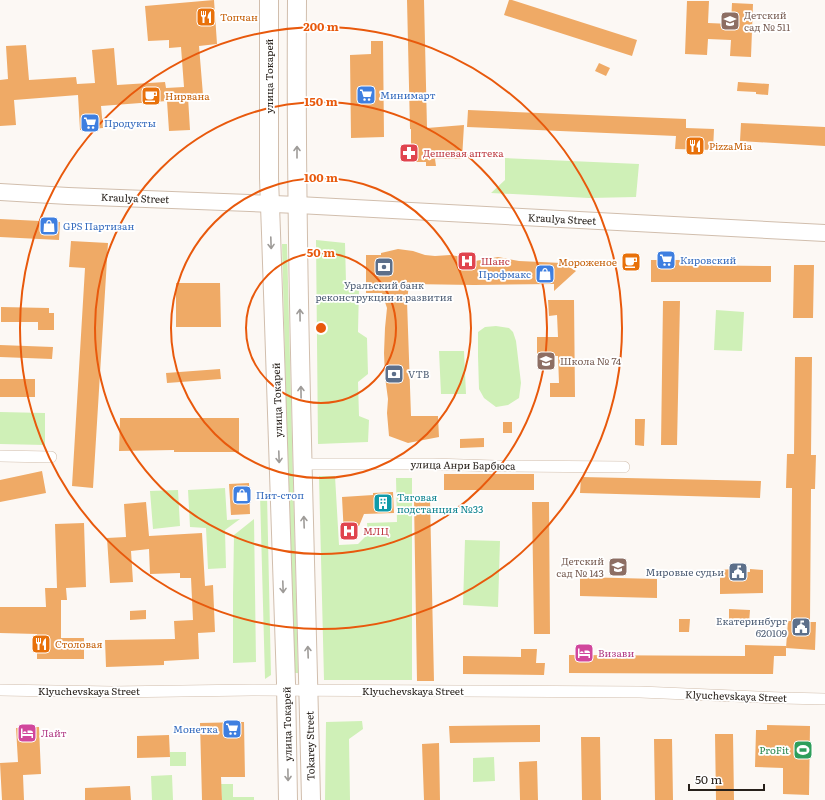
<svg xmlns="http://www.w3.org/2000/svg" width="825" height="800" font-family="Literata,serif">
	<rect width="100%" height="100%" fill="#fcf8f4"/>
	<!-- green -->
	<path fill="#cff0b7" d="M 505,158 L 639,164 L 636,197 L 589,198 L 491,193 L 505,180 Z
		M 316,240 L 345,243 L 346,282 L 359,288 L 358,332 L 367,338 L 368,374 L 358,382 L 359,416 L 369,420 L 368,442 L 318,444 Z
		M 282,244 L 287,244 L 298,673 L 293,673 Z
		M 716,310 L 744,312 L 742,351 L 714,350 Z
		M 496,326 L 509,328 L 513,332 L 516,341 L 521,383 L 519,398 L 508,405 L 496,407 L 484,398 L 479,389 L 478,356 L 478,332 L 485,327 Z
		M 439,351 L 464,351 L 466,394 L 441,394 Z
		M 0,412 L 45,413 L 45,445 L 0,444 Z
		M 319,476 L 335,476 L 339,545 L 358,544 L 368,534 L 367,523 L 397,522 L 396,478 L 412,478 L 412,680 L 324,680 Z
		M 225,488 L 227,520 L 240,519 L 225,530 L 226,568 L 208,569 L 206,528 L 190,527 L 188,490 Z
		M 178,490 L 180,526 L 153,529 L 150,491 Z
		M 260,494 L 267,494 L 271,675 L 265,679 Z
		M 254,519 L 256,662 L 233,663 L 233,595 L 234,535 Z
		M 465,540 L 500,541 L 498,607 L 463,605 Z
		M 362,721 L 363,729 L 349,739 L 350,800 L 325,800 L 326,722 Z
		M 170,752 L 186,752 L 186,766 L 170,766 Z
		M 494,757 L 495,781 L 473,782 L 473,758 Z
		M 172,775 L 173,800 L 152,800 L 151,776 Z
		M 221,784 L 233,784 L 233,797 L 254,797 L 254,800 L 222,800 Z"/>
	<!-- building -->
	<path fill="#efaa66" d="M 214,0 L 217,44 L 199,46 L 203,95 L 188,97 L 190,130 L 169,131 L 167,101 L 101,106 L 103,128 L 80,130 L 78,95 L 14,100 L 16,125 L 0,126 L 0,80 L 8,79 L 6,46 L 26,45 L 29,80 L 76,77 L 77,84 L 95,83 L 92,50 L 114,48 L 117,85 L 165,82 L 166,88 L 184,87 L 181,47 L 169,48 L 169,40 L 148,41 L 145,6 Z
		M 407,0 L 424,0 L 427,128 L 464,125 L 462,159 L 435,159 L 436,166 L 426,166 L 426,162 L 406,162 L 403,159 L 402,155 L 411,145 L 411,129 L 410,129 Z
		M 509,0 L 512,0 L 637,40 L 632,56 L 504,15 Z
		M 687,1 L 709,1 L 708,23 L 731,24 L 732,3 L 753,4 L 751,57 L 730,56 L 731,40 L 708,39 L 707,55 L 685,54 Z
		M 371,41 L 383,41 L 384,137 L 351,138 L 350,55 L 371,54 Z
		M 599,63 L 610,68 L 606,76 L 595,71 Z
		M 738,82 L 769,84 L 768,95 L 756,94 L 756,92 L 737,91 Z
		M 468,110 L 686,119 L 686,128 L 714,129 L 713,150 L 675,149 L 676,136 L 467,127 Z
		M 741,123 L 825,127 L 825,146 L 740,141 Z
		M 0,219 L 60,222 L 59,240 L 0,237 Z
		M 71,241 L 108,243 L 93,488 L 72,486 L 85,268 L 69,267 Z
		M 398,249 L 413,251 L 425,255 L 435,256 L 450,255 L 469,258 L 475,261 L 498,257 L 519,261 L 562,263 L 576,271 L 554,291 L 554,284 L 474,285 L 409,284 L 407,301 L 411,416 L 438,416 L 439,437 L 408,443 L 389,436 L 387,413 L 388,399 L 385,377 L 384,353 L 385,328 L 387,308 L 382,293 L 366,293 L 366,255 L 381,255 L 381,253 Z
		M 651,260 L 682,260 L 682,265 L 771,266 L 771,282 L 651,282 Z
		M 794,265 L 814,265 L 813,318 L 793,318 Z
		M 176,283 L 220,283 L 221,327 L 176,327 Z
		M 548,300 L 574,300 L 575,397 L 550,397 L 550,383 L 559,383 L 558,356 L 537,356 L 537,337 L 558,337 L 557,315 L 549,316 Z
		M 663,301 L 680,301 L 677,445 L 661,445 Z
		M 1,307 L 49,308 L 49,313 L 54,313 L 54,330 L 38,330 L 38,322 L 1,322 Z
		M 0,345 L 53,347 L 52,359 L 0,357 Z
		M 795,357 L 812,357 L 811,455 L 816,455 L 815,489 L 811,489 L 810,622 L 816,622 L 815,650 L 786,648 L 788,621 L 791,621 L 792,488 L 786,488 L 787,454 L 794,454 Z
		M 220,369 L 221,379 L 167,383 L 166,373 Z
		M 0,379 L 35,379 L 35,397 L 0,397 Z
		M 120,418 L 239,418 L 239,452 L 174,452 L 174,450 L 119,451 Z
		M 635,419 L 645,419 L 644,446 L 635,445 Z
		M 503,422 L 512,422 L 512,433 L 503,433 Z
		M 484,438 L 484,447 L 460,448 L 460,439 Z
		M 42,471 L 46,493 L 0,502 L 0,480 Z
		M 444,474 L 534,474 L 534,490 L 444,490 Z
		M 581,477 L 761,481 L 760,498 L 580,493 Z
		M 249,483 L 250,514 L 231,515 L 229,484 Z
		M 393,492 L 394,513 L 364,514 L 359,526 L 354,526 L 354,535 L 344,536 L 342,497 L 373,495 L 373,493 Z
		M 430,499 L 434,681 L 417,681 L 414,500 Z
		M 146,502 L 149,536 L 202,533 L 205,586 L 213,585 L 215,632 L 198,633 L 199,659 L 164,661 L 164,665 L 106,667 L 105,640 L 175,639 L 174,621 L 193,620 L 191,578 L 180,578 L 180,573 L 150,574 L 149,549 L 131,551 L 133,582 L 110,583 L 107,538 L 126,537 L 124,504 Z
		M 532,502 L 549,502 L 550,634 L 534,634 Z
		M 84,523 L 86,587 L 66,588 L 67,600 L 61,600 L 61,638 L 84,638 L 84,659 L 37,659 L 37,634 L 0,633 L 0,607 L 46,607 L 45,588 L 57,588 L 55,524 Z
		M 733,569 L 733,572 L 750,572 L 750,569 L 763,570 L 763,593 L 720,594 L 720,570 Z
		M 580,577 L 657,579 L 657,598 L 580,596 Z
		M 729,609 L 750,610 L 749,623 L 729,622 Z
		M 146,610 L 146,619 L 130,620 L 130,611 Z
		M 679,619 L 690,619 L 689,632 L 679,632 Z
		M 745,645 L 786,646 L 786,656 L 774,656 L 773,674 L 569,673 L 569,655 L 745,656 Z
		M 521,649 L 537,649 L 536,663 L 545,663 L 544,675 L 463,674 L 463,656 L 521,657 Z
		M 244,722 L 245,777 L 221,777 L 222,800 L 202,800 L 200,723 Z
		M 540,725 L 540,742 L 450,743 L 449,726 Z
		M 767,725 L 810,726 L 809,795 L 783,794 L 783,768 L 755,767 L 756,730 L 767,730 Z
		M 39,727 L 41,774 L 23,775 L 24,800 L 2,800 L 0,763 L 18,762 L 16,728 Z
		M 715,734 L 733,734 L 734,800 L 716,800 Z
		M 169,735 L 170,757 L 137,758 L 137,736 Z
		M 581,737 L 600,737 L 601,800 L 582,800 Z
		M 654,739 L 672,739 L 673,800 L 655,800 Z
		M 439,743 L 440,800 L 424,800 L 422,744 Z
		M 537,761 L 538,800 L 520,800 L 519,762 Z
		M 130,786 L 131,800 L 85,800 L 85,788 Z"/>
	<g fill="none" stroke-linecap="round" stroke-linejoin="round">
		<defs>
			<path id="street" d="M 0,456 L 51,457
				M 302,464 L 433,464 L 495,466 L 624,467
				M 0,690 L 112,692 L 252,690 L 640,692 L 782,698 L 825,699"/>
			<path id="secondary" d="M 0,192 L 68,196 L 298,205 L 825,233"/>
			<path id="primary" d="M 269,0 L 269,178 L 271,233 L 286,683 L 288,800
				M 297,0 C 295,267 305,533 311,800"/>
		</defs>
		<!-- street casing -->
		<use href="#street" stroke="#d1bead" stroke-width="12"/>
		<!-- secondary casing -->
		<use href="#secondary" stroke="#d1bead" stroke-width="18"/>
		<!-- primary casing -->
		<use href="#primary" stroke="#d1bead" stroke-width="20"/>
		<!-- street -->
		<use href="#street" stroke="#fff" stroke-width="11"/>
		<!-- secondary -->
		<use href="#secondary" stroke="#fff" stroke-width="16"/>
		<!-- primary -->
		<use href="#primary" stroke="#fff" stroke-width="18"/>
	</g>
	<!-- one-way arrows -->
	<defs><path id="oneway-shaft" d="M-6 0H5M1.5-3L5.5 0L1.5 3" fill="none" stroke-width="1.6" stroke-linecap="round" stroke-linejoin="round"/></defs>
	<g stroke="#9e9b98">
		<use href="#oneway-shaft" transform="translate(297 152) rotate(-90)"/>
		<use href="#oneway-shaft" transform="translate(271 243) rotate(88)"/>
		<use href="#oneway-shaft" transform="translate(300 315) rotate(-91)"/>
		<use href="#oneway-shaft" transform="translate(301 392) rotate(-91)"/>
		<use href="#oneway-shaft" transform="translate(279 457) rotate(88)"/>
		<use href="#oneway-shaft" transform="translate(304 522) rotate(-92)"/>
		<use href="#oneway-shaft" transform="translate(283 587) rotate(88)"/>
		<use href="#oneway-shaft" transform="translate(308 652) rotate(-92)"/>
		<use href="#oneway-shaft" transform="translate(288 775) rotate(89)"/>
	</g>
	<!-- distance rings -->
	<g fill="none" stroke="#e8590c" stroke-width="2">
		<circle cx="321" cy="328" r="75"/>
		<circle cx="321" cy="328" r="150"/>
		<circle cx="321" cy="328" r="226"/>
		<circle cx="321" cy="328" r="301"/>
	</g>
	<!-- icons -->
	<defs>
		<symbol id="restaurant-square" viewBox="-11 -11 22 22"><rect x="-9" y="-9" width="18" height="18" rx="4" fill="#e8710a" stroke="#fff"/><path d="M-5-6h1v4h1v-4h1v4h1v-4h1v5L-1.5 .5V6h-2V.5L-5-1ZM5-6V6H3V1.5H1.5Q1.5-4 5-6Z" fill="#fff"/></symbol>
		<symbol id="school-square" viewBox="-11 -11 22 22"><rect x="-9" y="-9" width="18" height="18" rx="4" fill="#8d6e63" stroke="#fff"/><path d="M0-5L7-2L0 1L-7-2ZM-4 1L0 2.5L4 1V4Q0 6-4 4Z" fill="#fff"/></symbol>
		<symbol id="supermarket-square" viewBox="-11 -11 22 22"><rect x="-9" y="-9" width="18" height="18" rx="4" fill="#3f7fe0" stroke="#fff"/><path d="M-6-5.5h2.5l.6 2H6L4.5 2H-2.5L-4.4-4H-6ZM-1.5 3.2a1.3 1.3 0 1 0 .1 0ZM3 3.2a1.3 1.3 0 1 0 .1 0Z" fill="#fff"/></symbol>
		<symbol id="cafe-square" viewBox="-11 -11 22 22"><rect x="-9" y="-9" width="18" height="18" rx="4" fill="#e8710a" stroke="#fff"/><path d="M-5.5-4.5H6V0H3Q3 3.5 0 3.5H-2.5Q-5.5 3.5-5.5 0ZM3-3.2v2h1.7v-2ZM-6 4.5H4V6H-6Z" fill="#fff"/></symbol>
		<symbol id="pharmacy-square" viewBox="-11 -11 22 22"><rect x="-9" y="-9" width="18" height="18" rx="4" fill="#e0444e" stroke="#fff"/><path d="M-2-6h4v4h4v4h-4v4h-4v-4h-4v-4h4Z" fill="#fff"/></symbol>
		<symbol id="shop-square" viewBox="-11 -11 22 22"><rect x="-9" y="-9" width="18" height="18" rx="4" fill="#3f7fe0" stroke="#fff"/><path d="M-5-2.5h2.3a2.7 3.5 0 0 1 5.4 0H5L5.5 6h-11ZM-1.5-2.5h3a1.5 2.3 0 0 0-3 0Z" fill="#fff"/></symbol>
		<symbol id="hospital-square" viewBox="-11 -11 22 22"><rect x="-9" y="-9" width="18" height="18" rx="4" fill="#e0444e" stroke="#fff"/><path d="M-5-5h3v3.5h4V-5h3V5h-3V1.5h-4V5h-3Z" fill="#fff"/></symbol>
		<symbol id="bank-square" viewBox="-11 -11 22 22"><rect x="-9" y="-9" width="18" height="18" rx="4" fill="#5c6f8a" stroke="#fff"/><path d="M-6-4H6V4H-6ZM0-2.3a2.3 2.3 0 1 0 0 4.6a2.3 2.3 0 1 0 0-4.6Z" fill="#fff"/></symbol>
		<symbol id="building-square" viewBox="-11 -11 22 22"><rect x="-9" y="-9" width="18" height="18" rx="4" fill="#0f9aa8" stroke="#fff"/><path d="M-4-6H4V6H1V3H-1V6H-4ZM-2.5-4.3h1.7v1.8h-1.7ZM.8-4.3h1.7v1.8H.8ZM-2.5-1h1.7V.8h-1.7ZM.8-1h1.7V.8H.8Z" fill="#fff"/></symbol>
		<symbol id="civic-square" viewBox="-11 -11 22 22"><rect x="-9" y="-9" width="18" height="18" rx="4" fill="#5c6f8a" stroke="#fff"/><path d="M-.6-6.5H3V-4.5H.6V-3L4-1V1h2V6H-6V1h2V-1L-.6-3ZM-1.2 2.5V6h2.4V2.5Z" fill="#fff"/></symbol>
		<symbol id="hotel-square" viewBox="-11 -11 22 22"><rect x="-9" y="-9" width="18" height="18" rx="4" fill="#d1479c" stroke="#fff"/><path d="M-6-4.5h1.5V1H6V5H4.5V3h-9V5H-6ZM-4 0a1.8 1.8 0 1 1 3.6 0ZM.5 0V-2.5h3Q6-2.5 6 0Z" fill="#fff"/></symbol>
		<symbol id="stadium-square" viewBox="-11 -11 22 22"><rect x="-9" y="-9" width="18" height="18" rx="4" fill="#2e9e5b" stroke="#fff"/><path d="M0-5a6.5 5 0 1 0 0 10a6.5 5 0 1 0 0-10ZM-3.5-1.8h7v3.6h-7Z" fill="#fff"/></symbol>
	</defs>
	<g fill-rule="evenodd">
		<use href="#restaurant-square" x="195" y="6" width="22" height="22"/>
		<use href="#school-square" x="719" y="10" width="22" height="22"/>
		<use href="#supermarket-square" x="355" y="84" width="22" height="22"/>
		<use href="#cafe-square" x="140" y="85" width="22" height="22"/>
		<use href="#supermarket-square" x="79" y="112" width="22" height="22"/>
		<use href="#restaurant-square" x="684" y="135" width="22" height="22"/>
		<use href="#pharmacy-square" x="398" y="142" width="22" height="22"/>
		<use href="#shop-square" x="38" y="215" width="22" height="22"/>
		<use href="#supermarket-square" x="655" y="249" width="22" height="22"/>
		<use href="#hospital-square" x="456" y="250" width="22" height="22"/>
		<use href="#cafe-square" x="620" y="251" width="22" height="22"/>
		<use href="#bank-square" x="373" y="256" width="22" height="22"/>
		<use href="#shop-square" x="534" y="263" width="22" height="22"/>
		<use href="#school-square" x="535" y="350" width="22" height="22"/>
		<use href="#bank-square" x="383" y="363" width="22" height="22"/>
		<use href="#shop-square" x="231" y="484" width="22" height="22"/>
		<use href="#building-square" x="372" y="492" width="22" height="22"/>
		<use href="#hospital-square" x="338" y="520" width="22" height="22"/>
		<use href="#school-square" x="607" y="556" width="22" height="22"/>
		<use href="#civic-square" x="727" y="561" width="22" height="22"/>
		<use href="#civic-square" x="790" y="616" width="22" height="22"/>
		<use href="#restaurant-square" x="30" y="633" width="22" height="22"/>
		<use href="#hotel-square" x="573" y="642" width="22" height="22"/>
		<use href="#supermarket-square" x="221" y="718" width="22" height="22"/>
		<use href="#hotel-square" x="16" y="722" width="22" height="22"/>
		<use href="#stadium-square" x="792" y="739" width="22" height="22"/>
	</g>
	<g text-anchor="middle" stroke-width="3.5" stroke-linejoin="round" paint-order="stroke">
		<!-- education labels -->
		<g font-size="10" fill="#785e54" stroke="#fff" text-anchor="start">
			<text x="744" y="19">Детский<tspan x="744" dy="12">сад № 511</tspan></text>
			<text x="560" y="365">Школа № 74</text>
			<text x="604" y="565" text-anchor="end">Детский<tspan x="604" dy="12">сад № 143</tspan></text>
		</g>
		<!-- food labels -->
		<g font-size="10" fill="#c56008" stroke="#fff" text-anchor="start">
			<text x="220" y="21">Топчан</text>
			<text x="165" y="100">Нирвана</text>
			<text x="709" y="150">PizzaMia</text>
			<text x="617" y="266" text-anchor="end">Мороженое</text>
			<text x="55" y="648">Столовая</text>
		</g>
		<!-- street labels -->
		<g font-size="10" fill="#27201a" stroke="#fff">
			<text transform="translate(269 76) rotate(-90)" y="4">улица Токарей</text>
			<text transform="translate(135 198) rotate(2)" y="4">Kraulya Street</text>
			<text transform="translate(562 219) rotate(3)" y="4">Kraulya Street</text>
			<text transform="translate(277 400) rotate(-92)" y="4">улица Токарей</text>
			<text transform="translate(463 465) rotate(1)" y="4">улица Анри Барбюса</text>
			<text x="89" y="695">Klyuchevskaya Street</text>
			<text x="413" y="695">Klyuchevskaya Street</text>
			<text transform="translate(736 696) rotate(2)" y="4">Klyuchevskaya Street</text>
			<text transform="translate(287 724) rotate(-91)" y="4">улица Токарей</text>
			<text transform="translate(310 746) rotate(-91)" y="4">Tokarey Street</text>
		</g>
		<!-- shop labels -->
		<g font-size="10" fill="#366cbe" stroke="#fff" text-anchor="start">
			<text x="380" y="99">Минимарт</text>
			<text x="104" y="127">Продукты</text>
			<text x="63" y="230">GPS Партизан</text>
			<text x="680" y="264">Кировский</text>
			<text x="531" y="278" text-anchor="end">Профмакс</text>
			<text x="256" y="499">Пит-стоп</text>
			<text x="218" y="733" text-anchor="end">Монетка</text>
		</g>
		<!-- health labels -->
		<g font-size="10" fill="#be3a42" stroke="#fff" text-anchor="start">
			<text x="423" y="157">Дешевая аптека</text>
			<text x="481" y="265">Шанс</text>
			<text x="363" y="535">МЛЦ</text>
		</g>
		<!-- service labels -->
		<g font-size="10" fill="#4e5e75" stroke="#fff" text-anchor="end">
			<text x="384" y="289" text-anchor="middle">Уральский банк<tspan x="384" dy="12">реконструкции и развития</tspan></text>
			<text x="408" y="378" text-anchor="start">VTB</text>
			<text x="724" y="576">Мировые судьи</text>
			<text x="787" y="625">Екатеринбург<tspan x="787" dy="12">620109</tspan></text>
		</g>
		<!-- culture labels -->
		<g font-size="10" fill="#0d838f" stroke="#fff" text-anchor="start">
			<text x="397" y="501">Тяговая<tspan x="397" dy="12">подстанция №33</tspan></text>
		</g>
		<!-- hotel labels -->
		<g font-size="10" fill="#b23c85" stroke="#fff" text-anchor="start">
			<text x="598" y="657">Визави</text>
			<text x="41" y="737">Лайт</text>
		</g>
		<!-- leisure labels -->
		<g font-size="10" fill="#27864d" stroke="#fff" text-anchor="end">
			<text x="789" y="754">ProFit</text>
		</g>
	</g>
	<circle cx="321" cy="328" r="6" fill="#e8590c" stroke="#fff" stroke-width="2"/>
	<g font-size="12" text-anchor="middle" font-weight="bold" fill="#e8590c" stroke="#fff" stroke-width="3.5" stroke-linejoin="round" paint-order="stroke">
		<text x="321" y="31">200 m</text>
		<text x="321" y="106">150 m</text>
		<text x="321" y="182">100 m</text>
		<text x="321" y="257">50 m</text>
	</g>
	<!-- scale -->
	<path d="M689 784v6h75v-6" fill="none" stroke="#27201a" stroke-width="2"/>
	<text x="695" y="784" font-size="12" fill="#27201a" stroke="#ffffff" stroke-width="3" paint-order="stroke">50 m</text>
</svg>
